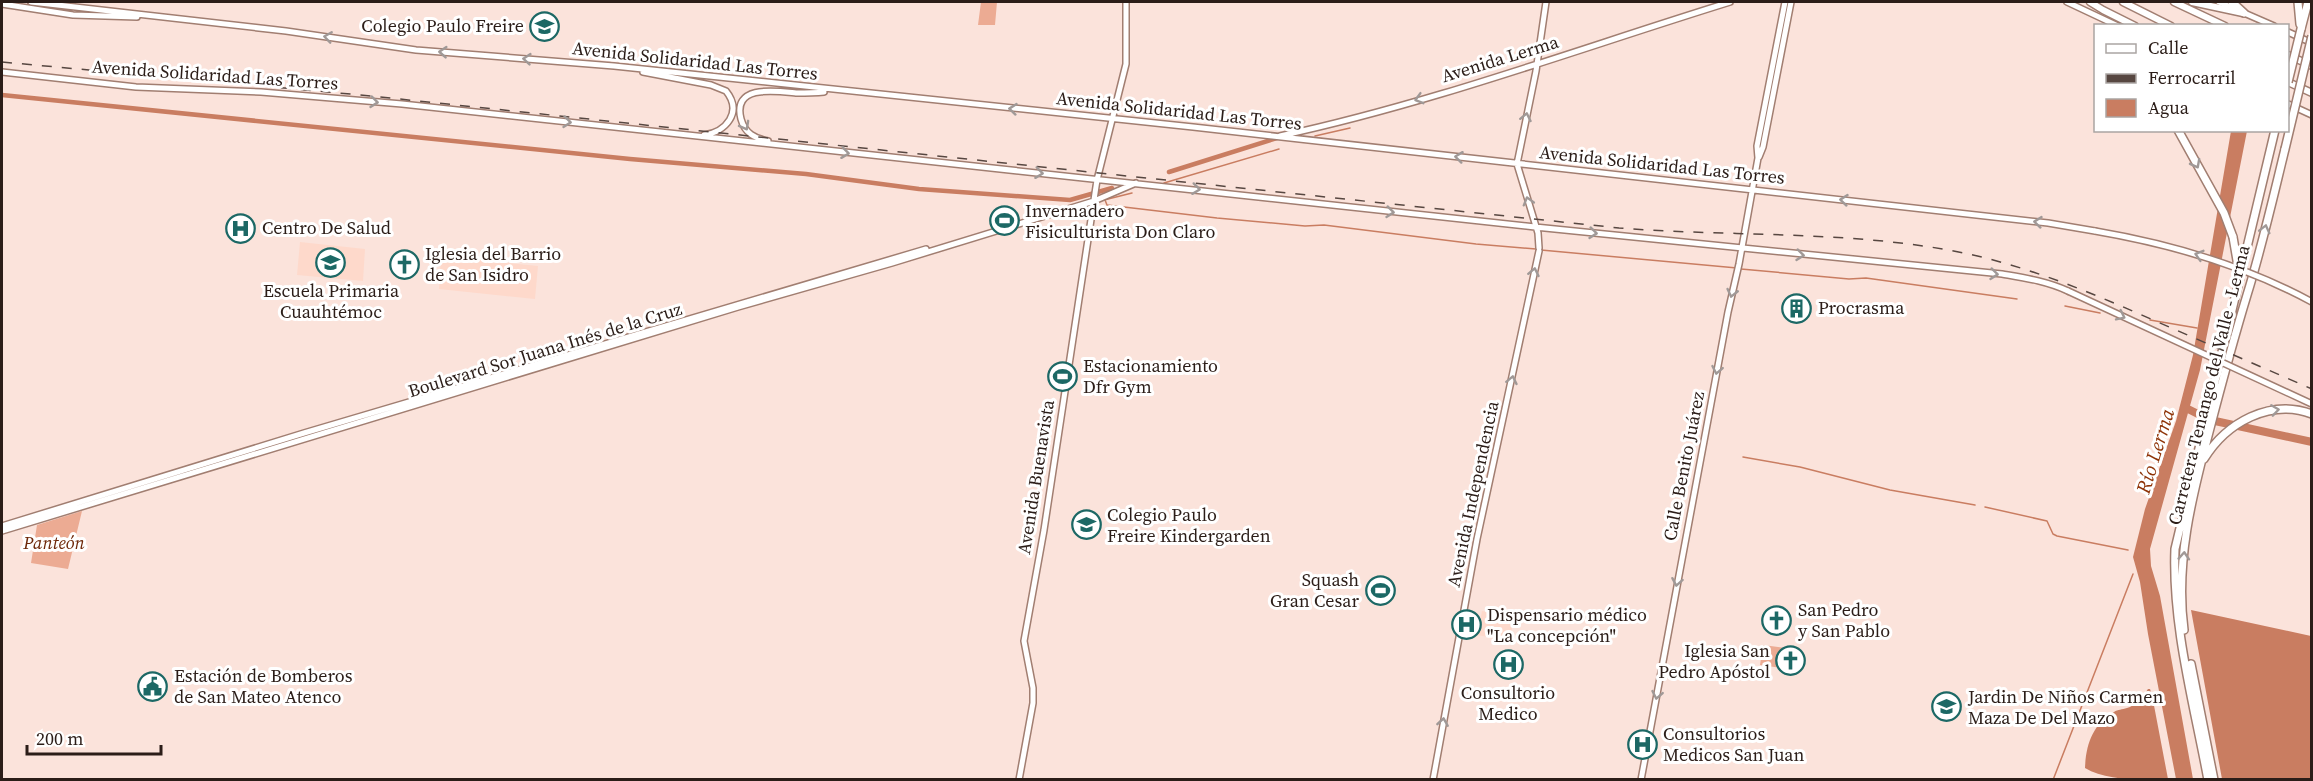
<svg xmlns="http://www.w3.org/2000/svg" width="2313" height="781" font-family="'Source Serif 4',serif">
	<rect width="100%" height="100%" fill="#fbe3db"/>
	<!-- built -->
	<path fill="#fed9cb" d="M 300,242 L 365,249 L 363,281 L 297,275 Z
		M 441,256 L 538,266 L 535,299 L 439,289 Z
		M 1482,611 L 1514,616 L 1510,641 L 1477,635 Z"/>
	<!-- green -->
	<path fill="#ecab93" d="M 981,2 L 997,2 L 995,25 L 978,25 Z
		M 82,511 L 68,569 L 31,563 L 37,525 Z
		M 1763,645 L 1785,648 L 1782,668 L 1760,665 Z"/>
	<!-- water -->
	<path fill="#c97d61" d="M 2231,131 L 2247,131 L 2200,370 L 2150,549 L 2151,566 L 2160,596 L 2193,779 L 2176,779 L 2148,634 L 2140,582 L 2133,557 L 2145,509 L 2176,421 L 2193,355 Z
		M 2191,610 L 2311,636 L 2311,779 L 2222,779 Z
		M 2148,689 L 2150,689 L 2152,695 L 2168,779 C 2142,780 2106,781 2085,768 C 2086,744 2093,724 2114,712 C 2118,709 2122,710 2127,708 C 2135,706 2143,696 2148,689 Z"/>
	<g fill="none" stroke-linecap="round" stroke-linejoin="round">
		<!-- stream -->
		<path stroke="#c97d61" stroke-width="1.5" d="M 1315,136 L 1350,128
			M 1164,183 L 1279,149
			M 1104,200 L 1132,193
			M 1105,200 L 1107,205 L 1217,218 L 1305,226 L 1324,225 L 1476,244 L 1536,249
			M 1541,250 L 1737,268
			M 1741,269 L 1849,279 L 1866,278 L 2017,299
			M 2065,306 L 2100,313
			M 2150,320 L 2197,328
			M 1743,457 L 1800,467 L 1890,490 L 1975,505
			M 1985,507 L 2047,521 L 2053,534 L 2057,536 L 2128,550
			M 2053,780 L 2133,574"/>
		<!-- canal -->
		<path stroke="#c97d61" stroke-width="4.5" d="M 2,95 L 630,159 L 806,174 L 919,189 L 1070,200 L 1112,188
			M 1169,172 L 1280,137"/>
		<!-- river -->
		<path stroke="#c97d61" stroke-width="8" d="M 2184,407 L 2198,414
			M 2215,421 L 2312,442"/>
		<defs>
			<path id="secondary" d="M 31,2 L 286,31 L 416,50 L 614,66 L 1193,127 L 2048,223 L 2095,231
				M 2067,2 L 2118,26
				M 2219,2 L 2274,26
				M 2,4 L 73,15 L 137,17
				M 2288,32 L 2312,43
				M 2,72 L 136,87 L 261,92 L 402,104 L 1535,227 L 2002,274 C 2025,278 2046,281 2068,291
				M 643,72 L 711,85 L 726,91 C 743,112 726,132 704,135
				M 2288,104 L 2312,115
				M 1280,136 C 1433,103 1581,48 1730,2
				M 768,141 C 755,138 745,134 741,119 C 732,84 776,91 796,93 C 805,93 814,93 824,92
				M 1759,157 L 1763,147 L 1791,2
				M 1539,248 L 1538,233 L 1517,164 L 1536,71 L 1546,2
				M 2,526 L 304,433 L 926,249
				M 2,531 L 738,307 L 892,263 L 1094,201 L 1136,183
				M 1019,780 L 1033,703 L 1033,688 L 1024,641 L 1044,530 L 1097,180 L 1126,64 L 1126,2
				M 1433,780 L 1477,539 L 1539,251
				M 1641,780 L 1728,312 L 1739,264 L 1758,158 L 1757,146 L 1785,2"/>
			<path id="primary" d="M 2090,2 L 2103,10 L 2135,26"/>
			<path id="trunk" d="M 2123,2 L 2171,26
				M 2174,2 L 2225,26
				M 2192,2 L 2243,13
				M 2288,55 L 2312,66
				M 2288,82 L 2312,93"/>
			<path id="motorway" d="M 2232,2 L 2244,13
				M 2298,2 L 2300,24
				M 2301,29 L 2308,2
				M 2178,130 L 2224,213 L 2233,237
				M 2204,459 C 2226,423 2270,398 2312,414
				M 2184,630 C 2175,563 2192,496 2209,432 C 2221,386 2233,341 2247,295 C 2262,247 2273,198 2285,149
				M 2191,664 L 2214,780
				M 2208,780 C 2194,704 2172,626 2175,549 L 2275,130"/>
		</defs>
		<!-- secondary casing -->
		<use href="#secondary" stroke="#a17e71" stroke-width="8"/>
		<!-- primary casing -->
		<use href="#primary" stroke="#a17e71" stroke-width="9"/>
		<!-- trunk casing -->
		<use href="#trunk" stroke="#a17e71" stroke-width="9"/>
		<!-- motorway casing -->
		<use href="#motorway" stroke="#a17e71" stroke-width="10"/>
		<!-- secondary -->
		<use href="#secondary" stroke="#fff" stroke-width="5"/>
		<!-- primary -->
		<use href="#primary" stroke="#fff" stroke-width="6"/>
		<!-- trunk -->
		<use href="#trunk" stroke="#fff" stroke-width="6"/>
		<!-- motorway -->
		<use href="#motorway" stroke="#fff" stroke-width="7"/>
		<!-- rail -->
		<path stroke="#574741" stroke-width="1.5" stroke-dasharray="10 10" stroke-linecap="butt" d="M 2,62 L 371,96 L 1619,228 C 1734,237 1851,230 1964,253 C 2030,267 2092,293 2153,320 C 2206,343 2259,366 2312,389"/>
		<defs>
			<path id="secondary-bridge" d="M 2095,231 C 2171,244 2244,265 2312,302
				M 2068,291 L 2312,404"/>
			<path id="motorway-bridge" d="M 2288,82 L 2301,29
				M 2285,149 L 2312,36
				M 2233,237 L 2240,278"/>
		</defs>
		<!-- secondary-bridge casing -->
		<use href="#secondary-bridge" stroke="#a17e71" stroke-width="8" stroke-linecap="butt"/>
		<!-- motorway-bridge casing -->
		<use href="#motorway-bridge" stroke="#a17e71" stroke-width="10" stroke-linecap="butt"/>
		<!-- secondary-bridge -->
		<use href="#secondary-bridge" stroke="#fff" stroke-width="5"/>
		<!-- motorway-bridge -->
		<use href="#motorway-bridge" stroke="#fff" stroke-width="7"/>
	</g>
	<!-- one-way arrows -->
	<defs><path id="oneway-chevron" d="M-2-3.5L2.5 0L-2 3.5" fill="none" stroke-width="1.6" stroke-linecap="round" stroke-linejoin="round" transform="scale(1.5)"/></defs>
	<g stroke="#a09997">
		<use href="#oneway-chevron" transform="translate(328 37) rotate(-172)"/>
		<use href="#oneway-chevron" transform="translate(443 52) rotate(-176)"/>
		<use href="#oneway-chevron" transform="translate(527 59) rotate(-175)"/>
		<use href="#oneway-chevron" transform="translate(1419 99) rotate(164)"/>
		<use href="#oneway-chevron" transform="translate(374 102) rotate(6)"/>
		<use href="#oneway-chevron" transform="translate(1013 109) rotate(-174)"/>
		<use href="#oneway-chevron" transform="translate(1526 117) rotate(-78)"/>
		<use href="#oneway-chevron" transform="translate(567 122) rotate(6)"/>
		<use href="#oneway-chevron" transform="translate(745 126) rotate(61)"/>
		<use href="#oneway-chevron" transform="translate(845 153) rotate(7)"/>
		<use href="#oneway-chevron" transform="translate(1459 157) rotate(-173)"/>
		<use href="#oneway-chevron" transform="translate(2196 164) rotate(62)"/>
		<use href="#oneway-chevron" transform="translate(1039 173) rotate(7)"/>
		<use href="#oneway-chevron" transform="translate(1196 189) rotate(7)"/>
		<use href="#oneway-chevron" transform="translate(1844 200) rotate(-174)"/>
		<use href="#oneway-chevron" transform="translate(1528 201) rotate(-106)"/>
		<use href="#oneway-chevron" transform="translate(1390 212) rotate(6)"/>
		<use href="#oneway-chevron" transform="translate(2038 222) rotate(-174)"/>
		<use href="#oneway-chevron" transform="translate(2265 229) rotate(-76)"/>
		<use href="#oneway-chevron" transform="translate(1593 233) rotate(6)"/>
		<use href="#oneway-chevron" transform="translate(1800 255) rotate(6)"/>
		<use href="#oneway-chevron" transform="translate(2199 255) rotate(-163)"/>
		<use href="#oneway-chevron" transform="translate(1534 272) rotate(-78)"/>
		<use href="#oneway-chevron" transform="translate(1994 274) rotate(6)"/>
		<use href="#oneway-chevron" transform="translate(1732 293) rotate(103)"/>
		<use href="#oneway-chevron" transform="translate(2121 316) rotate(26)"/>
		<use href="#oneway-chevron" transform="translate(1717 370) rotate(101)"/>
		<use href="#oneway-chevron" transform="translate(1512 380) rotate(-78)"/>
		<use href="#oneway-chevron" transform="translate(2275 410) rotate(-8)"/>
		<use href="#oneway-chevron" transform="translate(2184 556) rotate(-86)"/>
		<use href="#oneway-chevron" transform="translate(1677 582) rotate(100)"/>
		<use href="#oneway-chevron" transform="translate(1657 695) rotate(101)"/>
		<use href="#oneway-chevron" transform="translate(1443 722) rotate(-81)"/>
	</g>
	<!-- icons -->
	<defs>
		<symbol id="school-ring" viewBox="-11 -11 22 22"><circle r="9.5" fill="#fff" stroke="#1c6865" stroke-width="1.5"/><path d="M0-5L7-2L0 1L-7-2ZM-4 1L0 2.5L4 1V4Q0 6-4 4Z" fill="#1c6865"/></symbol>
		<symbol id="stadium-ring" viewBox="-11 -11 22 22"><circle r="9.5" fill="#fff" stroke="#1c6865" stroke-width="1.5"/><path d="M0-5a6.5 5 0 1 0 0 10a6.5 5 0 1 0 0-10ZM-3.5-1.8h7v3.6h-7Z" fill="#1c6865"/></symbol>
		<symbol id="hospital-ring" viewBox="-11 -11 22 22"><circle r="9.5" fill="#fff" stroke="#1c6865" stroke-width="1.5"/><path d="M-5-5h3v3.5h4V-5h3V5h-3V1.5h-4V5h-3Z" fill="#1c6865"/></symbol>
		<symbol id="church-ring" viewBox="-11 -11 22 22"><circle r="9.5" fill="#fff" stroke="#1c6865" stroke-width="1.5"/><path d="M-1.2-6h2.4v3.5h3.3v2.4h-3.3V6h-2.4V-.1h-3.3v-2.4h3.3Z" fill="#1c6865"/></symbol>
		<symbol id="building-ring" viewBox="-11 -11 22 22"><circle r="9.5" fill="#fff" stroke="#1c6865" stroke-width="1.5"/><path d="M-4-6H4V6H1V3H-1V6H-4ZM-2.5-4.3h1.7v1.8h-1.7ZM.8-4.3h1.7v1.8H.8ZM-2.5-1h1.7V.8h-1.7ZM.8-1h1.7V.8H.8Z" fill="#1c6865"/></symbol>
		<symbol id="civic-ring" viewBox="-11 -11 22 22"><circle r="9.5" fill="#fff" stroke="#1c6865" stroke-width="1.5"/><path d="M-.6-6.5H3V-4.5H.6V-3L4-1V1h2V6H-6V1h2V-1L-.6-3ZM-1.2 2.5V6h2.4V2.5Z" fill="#1c6865"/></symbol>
	</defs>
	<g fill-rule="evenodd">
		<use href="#school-ring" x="528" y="10" width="33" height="33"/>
		<use href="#stadium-ring" x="988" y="204" width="33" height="33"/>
		<use href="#hospital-ring" x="224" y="212" width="33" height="33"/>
		<use href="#school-ring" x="314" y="246" width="33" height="33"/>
		<use href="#church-ring" x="388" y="248" width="33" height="33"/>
		<use href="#building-ring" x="1780" y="292" width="33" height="33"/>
		<use href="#stadium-ring" x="1046" y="360" width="33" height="33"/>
		<use href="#school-ring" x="1070" y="508" width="33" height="33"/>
		<use href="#stadium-ring" x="1364" y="574" width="33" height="33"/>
		<use href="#church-ring" x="1760" y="604" width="33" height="33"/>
		<use href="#hospital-ring" x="1450" y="608" width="33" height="33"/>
		<use href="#church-ring" x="1774" y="644" width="33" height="33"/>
		<use href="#hospital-ring" x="1492" y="648" width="33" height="33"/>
		<use href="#civic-ring" x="136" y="670" width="33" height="33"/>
		<use href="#school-ring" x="1930" y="690" width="33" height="33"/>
		<use href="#hospital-ring" x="1626" y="728" width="33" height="33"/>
	</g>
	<g text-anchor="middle" stroke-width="6" stroke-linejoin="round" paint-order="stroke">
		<!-- poi labels -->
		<g font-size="18" fill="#2b1d18" stroke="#fff" text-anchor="start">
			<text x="524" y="32" text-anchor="end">Colegio Paulo Freire</text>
			<text x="1025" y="217">Invernadero<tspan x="1025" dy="21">Fisiculturista Don Claro</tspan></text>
			<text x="262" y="234">Centro De Salud</text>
			<text x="425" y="260">Iglesia del Barrio<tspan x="425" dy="21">de San Isidro</tspan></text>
			<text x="331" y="297" text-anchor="middle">Escuela Primaria<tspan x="331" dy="21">Cuauhtémoc</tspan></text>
			<text x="1818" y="314">Procrasma</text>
			<text x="1083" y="372">Estacionamiento<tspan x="1083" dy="21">Dfr Gym</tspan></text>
			<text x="1107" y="521">Colegio Paulo<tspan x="1107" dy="21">Freire Kindergarden</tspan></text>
			<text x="1359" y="586" text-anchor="end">Squash<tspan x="1359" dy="21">Gran Cesar</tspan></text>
			<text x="1798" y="616">San Pedro<tspan x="1798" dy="21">y San Pablo</tspan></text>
			<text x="1487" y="621">Dispensario médico<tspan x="1487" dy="21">"La concepción"</tspan></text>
			<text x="1770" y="657" text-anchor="end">Iglesia San<tspan x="1770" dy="21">Pedro Apóstol</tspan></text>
			<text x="174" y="682">Estación de Bomberos<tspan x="174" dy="21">de San Mateo Atenco</tspan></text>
			<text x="1508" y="699" text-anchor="middle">Consultorio<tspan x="1508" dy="21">Medico</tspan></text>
			<text x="1968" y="703">Jardin De Niños Carmen<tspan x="1968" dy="21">Maza De Del Mazo</tspan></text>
			<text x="1663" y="740">Consultorios<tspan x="1663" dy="21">Medicos San Juan</tspan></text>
		</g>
		<!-- street labels -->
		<g font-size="18" fill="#2b1d18" stroke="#fff">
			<text transform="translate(1500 59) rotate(-17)" y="6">Avenida Lerma</text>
			<text transform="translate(695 61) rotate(6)" y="6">Avenida Solidaridad Las Torres</text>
			<text transform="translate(215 75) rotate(4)" y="6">Avenida Solidaridad Las Torres</text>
			<text transform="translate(1179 111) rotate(6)" y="6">Avenida Solidaridad Las Torres</text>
			<text transform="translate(1662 165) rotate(6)" y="6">Avenida Solidaridad Las Torres</text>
			<text transform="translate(545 350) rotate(-17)" y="6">Boulevard Sor Juana Inés de la Cruz</text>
			<text transform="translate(2209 385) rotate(-76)" y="6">Carretera Tenango del Valle - Lerma</text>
			<text transform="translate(1684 466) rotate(-79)" y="6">Calle Benito Juárez</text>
			<text transform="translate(1036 477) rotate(-81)" y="6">Avenida Buenavista</text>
			<text transform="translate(1473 494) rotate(-78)" y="6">Avenida Independencia</text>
		</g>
		<!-- park labels -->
		<g font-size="18" font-style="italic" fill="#6d2708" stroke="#fff">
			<text x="54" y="549">Panteón</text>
		</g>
		<!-- water labels -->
		<g font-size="20" font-style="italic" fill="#8f3408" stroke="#fff">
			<text transform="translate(2155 451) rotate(-73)" y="7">Río Lerma</text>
		</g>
	</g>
	<!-- border -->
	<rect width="2313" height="781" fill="none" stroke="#2b1d18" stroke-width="6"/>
	<!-- legend -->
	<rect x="2094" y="24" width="195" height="108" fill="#ffffff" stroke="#aaa5a3" stroke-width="1.5"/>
	<rect x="2106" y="44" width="30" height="9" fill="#ffffff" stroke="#aaa5a3" stroke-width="1.5"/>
	<text x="2148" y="54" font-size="18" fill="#2b1d18">Calle</text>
	<rect x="2106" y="74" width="30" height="9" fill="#574741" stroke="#aaa5a3" stroke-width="1.5"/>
	<text x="2148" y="84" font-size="18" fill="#2b1d18">Ferrocarril</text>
	<rect x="2106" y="99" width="30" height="18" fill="#c97d61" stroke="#aaa5a3" stroke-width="1.5"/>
	<text x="2148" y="114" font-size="18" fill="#2b1d18">Agua</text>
	<!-- scale -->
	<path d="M27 745v9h134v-9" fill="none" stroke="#2b1d18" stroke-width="3"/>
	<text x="36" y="745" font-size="18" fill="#2b1d18" stroke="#ffffff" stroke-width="4.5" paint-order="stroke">200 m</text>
</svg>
